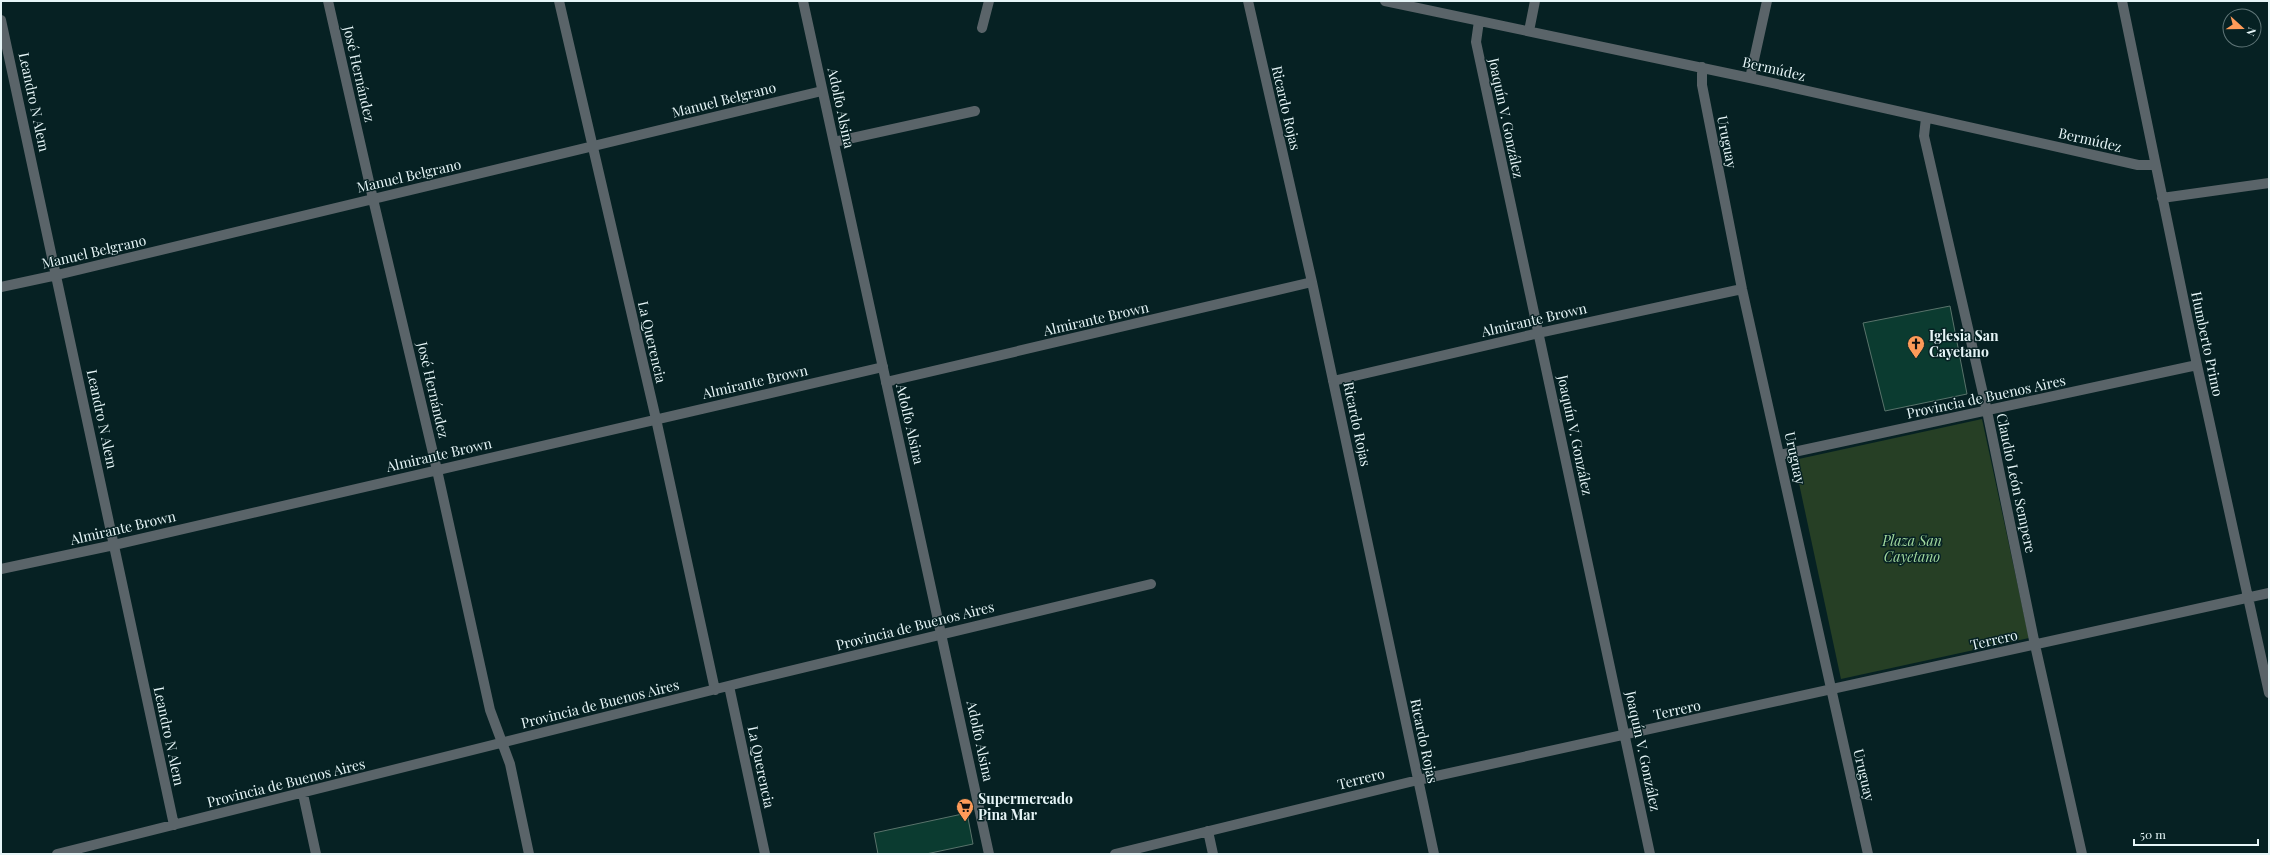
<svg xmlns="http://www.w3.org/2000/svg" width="2270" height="855" font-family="'Playfair Display',serif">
	<rect width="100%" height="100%" fill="#062123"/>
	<!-- green -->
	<path fill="#263f25" d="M 1982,419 L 2029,638 L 1841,679 L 1794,460 Z"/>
	<!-- building -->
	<path fill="#0b3b30" stroke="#59736b" d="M 1950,306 L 1967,394 L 1885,411 L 1863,323 Z
		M 967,813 L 973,844 L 926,854 L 878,854 L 874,833 Z"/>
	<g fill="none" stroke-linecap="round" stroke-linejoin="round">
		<!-- minor -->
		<path stroke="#5a6469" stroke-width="10" d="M 328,1 L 373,199 L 437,470 L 490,710 L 510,764 L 529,854
			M 559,1 L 656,419 L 715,690
			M 1248,1 L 1312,282 L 1434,854
			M 1385,1 L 1750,78 L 2138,165 L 2155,165
			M 2122,1 L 2197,365 L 2269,693
			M 1,20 L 174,825
			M 1479,21 L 1476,42 L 1650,854
			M 982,28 L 989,1
			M 1529,31 L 1535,1
			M 1702,67 L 1702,85 L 1742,289 L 1868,854
			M 1750,78 L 1767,1
			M 1926,118 L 1924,136 L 1987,411 L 2035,645 L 2082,854
			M 834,142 L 975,111
			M 2162,198 L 2269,183
			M 1,287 L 57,275 L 822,91
			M 1333,381 L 1539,333 L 1742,289
			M 886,382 L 1312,282
			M 1780,455 L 2197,365
			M 1,569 L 114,545 L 883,367
			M 729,686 L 765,854
			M 303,794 L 316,854
			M 1208,831 L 1213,854
			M 57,854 L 748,681 L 1151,584
			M 1115,854 L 1418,780 L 2269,593"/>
		<!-- tertiary -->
		<path stroke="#5a6469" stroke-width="10" d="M 803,1 L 989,854"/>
	</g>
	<!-- icons -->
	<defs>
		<symbol id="church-pin" viewBox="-11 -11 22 30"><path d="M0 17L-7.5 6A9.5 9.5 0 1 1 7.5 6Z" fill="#fe9b59" stroke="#062123"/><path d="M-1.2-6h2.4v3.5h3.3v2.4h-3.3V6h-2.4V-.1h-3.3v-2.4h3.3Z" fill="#111"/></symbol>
		<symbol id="supermarket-pin" viewBox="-11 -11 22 30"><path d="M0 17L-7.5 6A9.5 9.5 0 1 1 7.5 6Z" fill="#fe9b59" stroke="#062123"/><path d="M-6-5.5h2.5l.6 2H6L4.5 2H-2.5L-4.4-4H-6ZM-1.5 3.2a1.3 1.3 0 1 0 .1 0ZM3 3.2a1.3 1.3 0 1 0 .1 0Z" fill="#111"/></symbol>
	</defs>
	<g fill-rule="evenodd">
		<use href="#church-pin" x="1906" y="334" width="20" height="27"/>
		<use href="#supermarket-pin" x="955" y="797" width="20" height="27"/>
	</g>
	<g text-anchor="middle" stroke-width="3" stroke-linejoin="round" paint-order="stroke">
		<!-- street labels -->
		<g font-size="14" fill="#e6f5f7" stroke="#062123">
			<text transform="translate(1774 69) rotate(13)" y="5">Bermúdez</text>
			<text transform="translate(359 74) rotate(77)" y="5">José Hernández</text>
			<text transform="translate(724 100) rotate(-14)" y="5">Manuel Belgrano</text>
			<text transform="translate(34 102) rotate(78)" y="5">Leandro N Alem</text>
			<text transform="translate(841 108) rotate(78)" y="5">Adolfo Alsina</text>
			<text transform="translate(1286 108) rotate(77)" y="5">Ricardo Rojas</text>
			<text transform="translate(1506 118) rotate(78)" y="5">Joaquín V. González</text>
			<text transform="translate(2090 140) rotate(13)" y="5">Bermúdez</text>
			<text transform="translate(1727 142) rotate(79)" y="5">Uruguay</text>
			<text transform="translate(409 176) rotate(-13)" y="5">Manuel Belgrano</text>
			<text transform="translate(94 252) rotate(-13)" y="5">Manuel Belgrano</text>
			<text transform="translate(1096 319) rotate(-13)" y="5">Almirante Brown</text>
			<text transform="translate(1534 320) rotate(-13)" y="5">Almirante Brown</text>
			<text transform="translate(652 342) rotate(77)" y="5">La Querencia</text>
			<text transform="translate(2207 344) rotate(78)" y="5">Humberto Primo</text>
			<text transform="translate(755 382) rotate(-13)" y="5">Almirante Brown</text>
			<text transform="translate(433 390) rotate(77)" y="5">José Hernández</text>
			<text transform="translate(1986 397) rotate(-12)" y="5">Provincia de Buenos Aires</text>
			<text transform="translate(102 419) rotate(78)" y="5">Leandro N Alem</text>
			<text transform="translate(910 424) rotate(77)" y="5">Adolfo Alsina</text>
			<text transform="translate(1357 424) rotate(78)" y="5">Ricardo Rojas</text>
			<text transform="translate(1575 435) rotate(78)" y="5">Joaquín V. González</text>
			<text transform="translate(439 455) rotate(-13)" y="5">Almirante Brown</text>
			<text transform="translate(1795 458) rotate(78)" y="5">Uruguay</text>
			<text transform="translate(2016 483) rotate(78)" y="5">Claudio León Sempere</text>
			<text transform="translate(123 528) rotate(-13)" y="5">Almirante Brown</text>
			<text transform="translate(915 626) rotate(-14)" y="5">Provincia de Buenos Aires</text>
			<text transform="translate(1994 640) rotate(-13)" y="5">Terrero</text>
			<text transform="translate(600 704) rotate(-14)" y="5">Provincia de Buenos Aires</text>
			<text transform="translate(1677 710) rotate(-12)" y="5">Terrero</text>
			<text transform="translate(169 736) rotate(78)" y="5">Leandro N Alem</text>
			<text transform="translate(980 741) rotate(78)" y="5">Adolfo Alsina</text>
			<text transform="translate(1424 741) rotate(78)" y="5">Ricardo Rojas</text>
			<text transform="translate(1643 751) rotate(78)" y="5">Joaquín V. González</text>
			<text transform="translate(761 767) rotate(78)" y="5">La Querencia</text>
			<text transform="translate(1864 775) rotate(77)" y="5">Uruguay</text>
			<text transform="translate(1361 779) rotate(-14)" y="5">Terrero</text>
			<text transform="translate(286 783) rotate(-14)" y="5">Provincia de Buenos Aires</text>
		</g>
		<!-- poi labels -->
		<g font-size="14" font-weight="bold" fill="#e6f5f7" stroke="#062123" text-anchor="start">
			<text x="1929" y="341">Iglesia San<tspan x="1929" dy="16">Cayetano</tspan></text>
			<text x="978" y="804">Supermercado<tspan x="978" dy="16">Pina Mar</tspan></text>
		</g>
		<!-- park labels -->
		<g font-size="14" font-style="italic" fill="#a1d89e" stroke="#062123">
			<text x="1912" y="546">Plaza San<tspan x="1912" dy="16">Cayetano</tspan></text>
		</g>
	</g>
	<!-- border -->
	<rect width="2270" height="855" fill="none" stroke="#e6f5f7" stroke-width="4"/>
	<!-- north arrow -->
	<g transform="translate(2242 28) rotate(111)"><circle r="19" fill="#062123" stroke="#607678"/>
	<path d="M0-3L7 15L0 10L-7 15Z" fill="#fe9b59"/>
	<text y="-6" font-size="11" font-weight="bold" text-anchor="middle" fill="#e6f5f7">N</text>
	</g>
	<!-- scale -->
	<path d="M2134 839v6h124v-6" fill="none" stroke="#e6f5f7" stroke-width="2"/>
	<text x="2140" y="839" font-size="12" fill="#e6f5f7" stroke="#062123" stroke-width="3" paint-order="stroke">50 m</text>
</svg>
